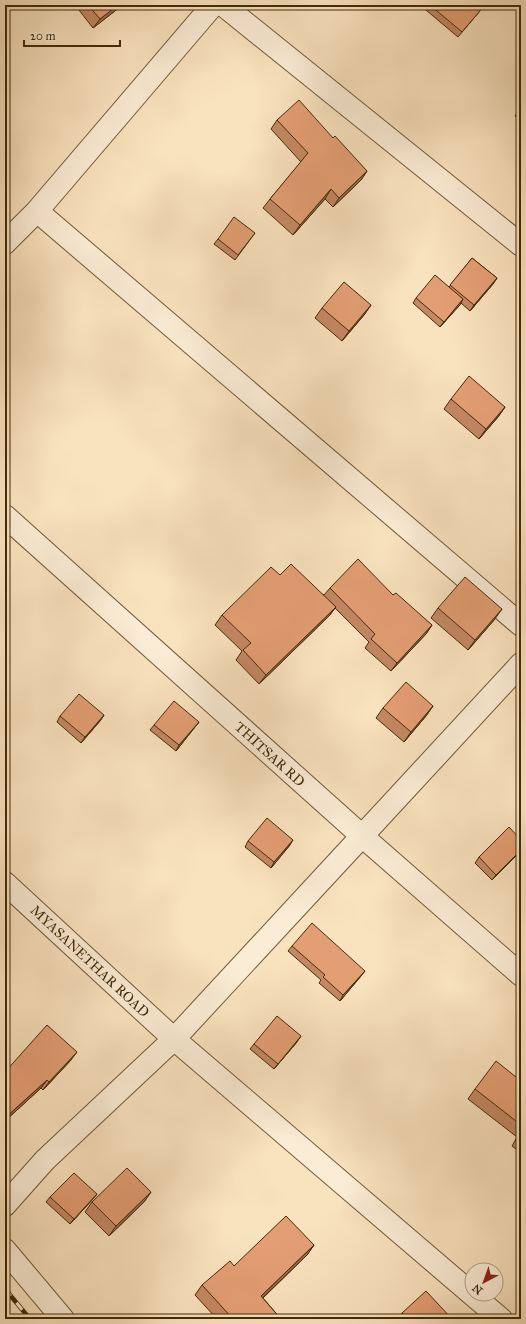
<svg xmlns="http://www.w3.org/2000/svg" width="526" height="1324" font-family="'IM FELL Great Primer',serif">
	<rect width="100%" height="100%" fill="#f9e2be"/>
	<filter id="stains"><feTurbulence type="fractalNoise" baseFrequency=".005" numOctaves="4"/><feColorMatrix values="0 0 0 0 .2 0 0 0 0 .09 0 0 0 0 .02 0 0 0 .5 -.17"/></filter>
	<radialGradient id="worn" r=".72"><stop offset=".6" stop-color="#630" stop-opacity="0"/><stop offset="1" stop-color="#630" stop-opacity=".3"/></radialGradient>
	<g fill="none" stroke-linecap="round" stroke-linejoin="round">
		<defs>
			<path id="minor" d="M 213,5 L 37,211 L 521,625
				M 223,5 L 521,245
				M 5,243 L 37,211
				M 5,516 L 362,836 L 521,664
				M 5,883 L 174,1039 L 501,1319
				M 5,1205 L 45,1160 L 174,1039 L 362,836 L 521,975
				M 5,1250 L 63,1319"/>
		</defs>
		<!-- minor casing -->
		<use href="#minor" stroke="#705a36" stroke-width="24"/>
		<!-- minor -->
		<use href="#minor" stroke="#fbecd5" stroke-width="22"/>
		<defs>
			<path id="rail" d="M 5,1289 L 30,1319"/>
		</defs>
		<!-- rail casing -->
		<use href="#rail" stroke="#422c09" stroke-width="4.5"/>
		<!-- rail -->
		<use href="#rail" stroke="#fbecd5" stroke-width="3" stroke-dasharray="9" stroke-linecap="butt"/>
	</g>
	<!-- wall -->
	<path fill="#c48863" stroke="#422c09" d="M 10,5 L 17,5 L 13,9 Z
		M 75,5 L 122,5 L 120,7 L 93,28 Z
		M 420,5 L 485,5 L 458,37 Z
		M 521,107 L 521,122 L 515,116 Z
		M 277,120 L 333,138 L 367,171 L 361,180 L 333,207 L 325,199 L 293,235 L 263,208 L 270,199 L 301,162 L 271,129 Z
		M 255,233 L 235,260 L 214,244 L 218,239 Z
		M 472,258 L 497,278 L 493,284 L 470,311 L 461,303 L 440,327 L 413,303 L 416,298 L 449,287 Z
		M 371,305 L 364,315 L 342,341 L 315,318 L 322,308 Z
		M 451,399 L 505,407 L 498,417 L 479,439 L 444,409 Z
		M 280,575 L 324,595 L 330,588 L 393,595 L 432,625 L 426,634 L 391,671 L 365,648 L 369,642 L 335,608 L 329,616 L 259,684 L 236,660 L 242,651 L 215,625 L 222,615 Z
		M 438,608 L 495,619 L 468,650 L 431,618 Z
		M 433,706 L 426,716 L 404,742 L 376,718 L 383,708 Z
		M 104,715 L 100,721 L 81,743 L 57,722 L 60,716 Z
		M 199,722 L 176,751 L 150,730 L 154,725 Z
		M 521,840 L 521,851 L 492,880 L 475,863 L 479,857 Z
		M 248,841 L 290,845 L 271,868 L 245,847 Z
		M 292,946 L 361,976 L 340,1001 L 319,983 L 321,980 L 288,951 Z
		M 297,1042 L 274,1069 L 250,1049 L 254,1044 Z
		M 71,1060 L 43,1090 L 41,1088 L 5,1121 L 5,1072 Z
		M 521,1081 L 521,1153 L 512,1146 L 517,1137 L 468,1099 L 475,1089 Z
		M 151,1192 L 144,1202 L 109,1236 L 85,1212 L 92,1202 Z
		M 97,1194 L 93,1199 L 70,1224 L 46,1202 L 50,1197 Z
		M 314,1245 L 307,1255 L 263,1298 L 281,1319 L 217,1319 L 195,1295 L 202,1285 L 234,1266 Z
		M 402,1313 L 452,1319 L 398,1319 Z"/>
	<!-- shaded-wall -->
	<path fill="#a06f50" stroke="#422c09" d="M 118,5 L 122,5 L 120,7 L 93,28 L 100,19 Z
		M 367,171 L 361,180 L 333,207 L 339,198 Z
		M 331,189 L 325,199 L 293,235 L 300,225 Z
		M 497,278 L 493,284 L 470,311 L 474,305 Z
		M 463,299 L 460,305 L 440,327 L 444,322 Z
		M 371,305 L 364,315 L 342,341 L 349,331 Z
		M 505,407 L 498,417 L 479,439 L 486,429 Z
		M 336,607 L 329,616 L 259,684 L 266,675 Z
		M 502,609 L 495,619 L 468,650 L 475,640 Z
		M 432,625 L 426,634 L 391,671 L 397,663 Z
		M 433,706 L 426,716 L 404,742 L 411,732 Z
		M 104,715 L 100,721 L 81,743 L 85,737 Z
		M 199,722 L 195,727 L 176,751 L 179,745 Z
		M 293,840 L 290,845 L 271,868 L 274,862 Z
		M 521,850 L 521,851 L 492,880 L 496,875 Z
		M 365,971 L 361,976 L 340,1001 L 343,995 Z
		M 301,1036 L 297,1042 L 274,1069 L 278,1064 Z
		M 77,1052 L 71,1060 L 43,1090 L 49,1082 Z
		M 47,1080 L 41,1088 L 5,1121 L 5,1118 Z
		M 151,1192 L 144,1202 L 109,1236 L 116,1226 Z
		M 97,1194 L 93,1199 L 70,1224 L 74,1219 Z
		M 314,1245 L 307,1255 L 254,1306 L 261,1296 Z"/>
	<!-- building -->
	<path fill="#e49e73" stroke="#422c09" d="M 88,5 L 118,5 L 100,19 Z
		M 430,5 L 485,5 L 462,32 Z
		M 299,100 L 333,138 L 335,136 L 367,171 L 339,198 L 331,189 L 300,225 L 270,199 L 308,153 L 277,120 Z
		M 234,217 L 255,233 L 238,255 L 218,239 Z
		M 472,258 L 497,278 L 474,305 L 450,285 Z
		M 435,275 L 463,299 L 444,322 L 416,298 Z
		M 344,282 L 371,305 L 349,331 L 322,308 Z
		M 469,376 L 505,407 L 486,429 L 451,399 Z
		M 358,559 L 393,595 L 396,593 L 432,625 L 397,663 L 371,639 L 375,634 L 330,588 Z
		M 291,564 L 336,607 L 266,675 L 243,650 L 251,643 L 222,615 L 271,567 L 280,575 Z
		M 465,577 L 502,609 L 475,640 L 438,608 Z
		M 406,682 L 433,706 L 411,732 L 383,708 Z
		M 79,694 L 104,715 L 85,737 L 60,716 Z
		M 174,701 L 199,722 L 179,745 L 154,725 Z
		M 267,818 L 293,840 L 274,862 L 248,841 Z
		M 509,827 L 521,840 L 521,850 L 496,875 L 479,857 Z
		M 312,923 L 365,971 L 343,995 L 323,977 L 325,975 L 292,946 Z
		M 277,1016 L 301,1036 L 278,1064 L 254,1044 Z
		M 47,1025 L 77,1052 L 49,1082 L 47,1080 L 5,1118 L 5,1072 Z
		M 496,1061 L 521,1081 L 521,1125 L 475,1089 Z
		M 521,1133 L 521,1137 L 519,1136 Z
		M 127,1168 L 151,1192 L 116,1226 L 92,1202 Z
		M 74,1173 L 97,1194 L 74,1219 L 50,1197 Z
		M 286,1216 L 314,1245 L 261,1296 L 281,1319 L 233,1319 L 202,1285 L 230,1261 L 234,1266 Z
		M 426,1291 L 452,1319 L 407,1319 L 402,1313 Z"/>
	<g text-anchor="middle" stroke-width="3.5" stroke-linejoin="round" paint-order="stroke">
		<!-- street labels -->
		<g font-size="14" fill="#422c09" stroke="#fbecd5">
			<text transform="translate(270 754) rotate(42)" y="5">THITSAR RD</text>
			<text transform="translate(90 961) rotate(43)" y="5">MYASANETHAR ROAD</text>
		</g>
	</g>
	<!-- margin -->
	<rect width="526" height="1324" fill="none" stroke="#f9e2be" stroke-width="20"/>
	<rect x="6" y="6" width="514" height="1312" fill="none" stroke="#422c09" stroke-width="2"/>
	<rect x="10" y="10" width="506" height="1304" fill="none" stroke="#422c09"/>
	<!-- north arrow -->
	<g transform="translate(484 1282) rotate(221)"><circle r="19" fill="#fbecd5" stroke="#b19f83"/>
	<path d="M0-3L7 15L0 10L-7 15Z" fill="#8f2418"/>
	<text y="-6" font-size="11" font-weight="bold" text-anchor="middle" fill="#422c09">N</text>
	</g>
	<!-- scale -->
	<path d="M24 40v6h96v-6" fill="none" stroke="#422c09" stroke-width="2"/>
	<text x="30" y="40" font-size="12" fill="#422c09" stroke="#fbecd5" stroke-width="3" paint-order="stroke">20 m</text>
	<rect width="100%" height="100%" filter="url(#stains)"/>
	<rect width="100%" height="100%" fill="url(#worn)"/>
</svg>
